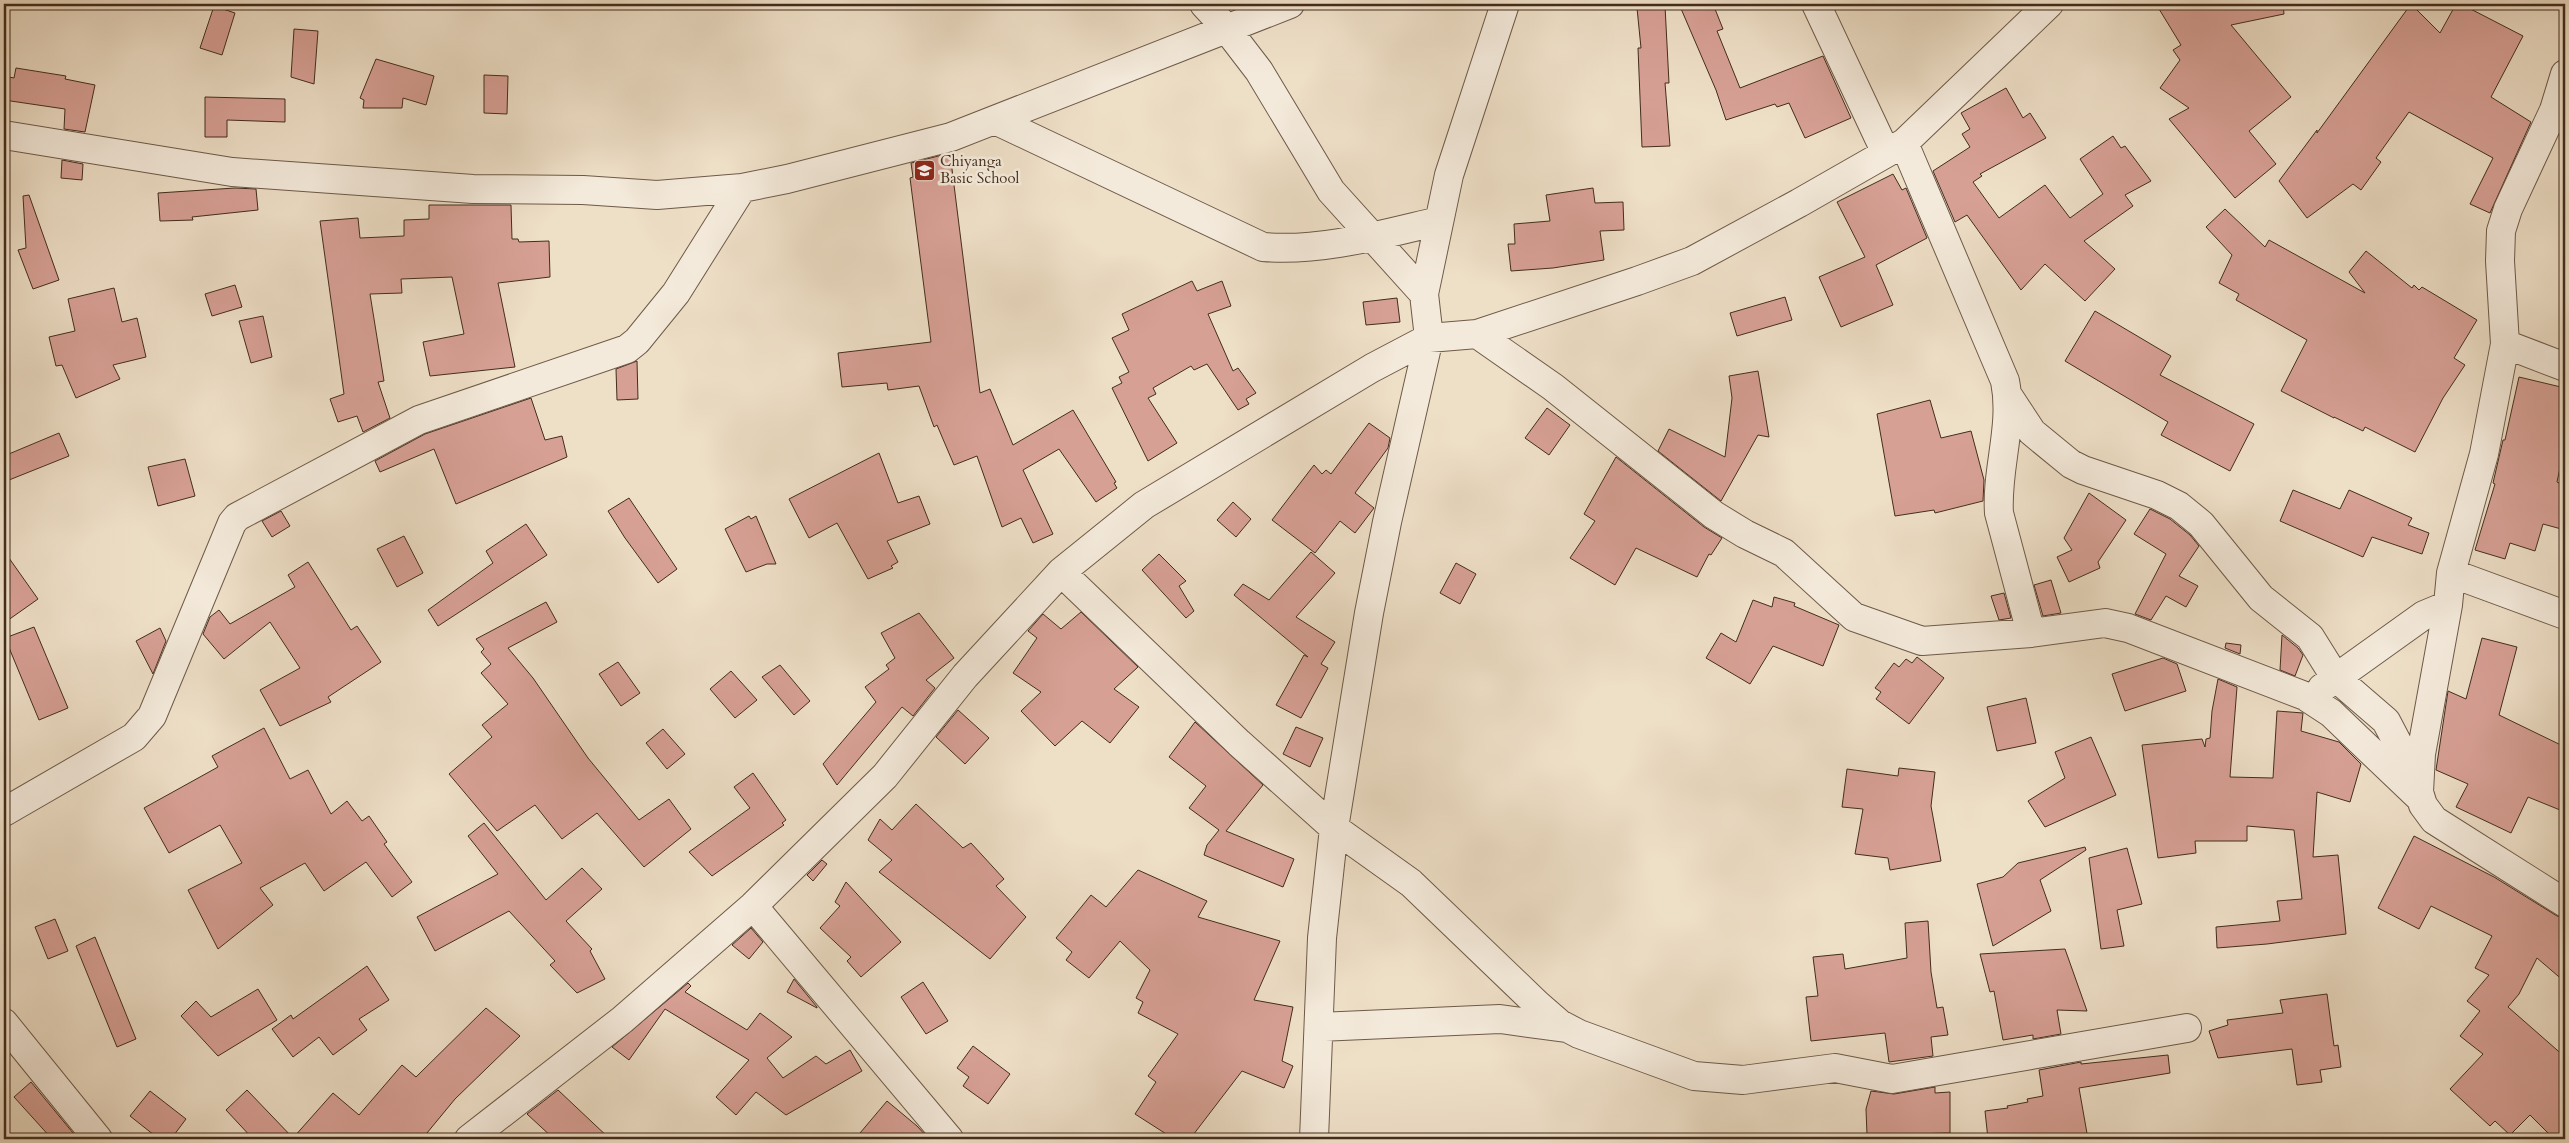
<svg xmlns="http://www.w3.org/2000/svg" width="2569" height="1143" font-family="Cardo,serif">
	<rect width="100%" height="100%" fill="#eedfc7"/>
	<filter id="stains"><feTurbulence type="fractalNoise" baseFrequency=".004" numOctaves="4"/><feColorMatrix values="0 0 0 0 .2 0 0 0 0 .09 0 0 0 0 .02 0 0 0 .5 -.17"/></filter>
	<radialGradient id="worn" r=".72"><stop offset=".6" stop-color="#630" stop-opacity="0"/><stop offset="1" stop-color="#630" stop-opacity=".3"/></radialGradient>
	<!-- building -->
	<path fill="#d7a095" stroke="#432d1d" d="M 1679,4 L 1713,4 L 1723,29 L 1717,31 L 1740,88 L 1823,56 L 1851,118 L 1805,138 L 1789,103 L 1777,107 L 1775,104 L 1726,120 L 1716,90 Z
		M 2156,4 L 2283,4 L 2284,14 L 2231,25 L 2291,97 L 2249,131 L 2276,164 L 2235,198 L 2169,119 L 2189,108 L 2160,88 L 2180,60 L 2173,50 L 2181,45 Z
		M 2411,4 L 2440,33 L 2456,4 L 2461,4 L 2523,36 L 2491,97 L 2531,122 L 2490,213 L 2470,204 L 2493,158 L 2409,112 L 2376,158 L 2381,162 L 2361,190 L 2353,184 L 2307,218 L 2279,181 L 2317,130 L 2317,133 Z
		M 214,6 L 235,13 L 222,55 L 200,48 Z
		M 1665,6 L 1669,83 L 1665,83 L 1670,146 L 1642,147 L 1638,48 L 1641,48 L 1637,8 Z
		M 294,29 L 318,31 L 314,84 L 291,77 Z
		M 376,59 L 434,76 L 426,105 L 403,98 L 402,108 L 363,108 L 364,100 L 360,98 Z
		M 16,68 L 66,76 L 65,79 L 95,85 L 85,132 L 64,129 L 65,109 L 4,100 L 4,76 L 14,78 Z
		M 484,75 L 508,76 L 507,114 L 484,113 Z
		M 2006,88 L 2023,118 L 2030,113 L 2046,138 L 1980,174 L 1982,176 L 1973,182 L 1999,218 L 2045,185 L 2070,218 L 2103,194 L 2080,159 L 2113,136 L 2121,148 L 2125,146 L 2151,181 L 2125,195 L 2133,206 L 2084,241 L 2115,269 L 2085,301 L 2045,264 L 2021,290 L 1967,215 L 1955,222 L 1933,171 L 1970,147 L 1962,134 L 1970,129 L 1961,113 Z
		M 205,97 L 285,99 L 285,122 L 227,120 L 227,137 L 205,137 Z
		M 950,153 L 980,393 L 990,389 L 1013,445 L 1073,410 L 1116,482 L 1114,483 L 1117,488 L 1096,502 L 1059,449 L 1023,470 L 1053,534 L 1033,543 L 1021,518 L 1002,527 L 977,456 L 954,465 L 937,425 L 934,427 L 919,386 L 888,390 L 887,383 L 842,387 L 838,353 L 931,342 L 910,178 L 913,177 L 911,163 Z
		M 62,160 L 83,164 L 82,180 L 61,178 Z
		M 1893,174 L 1902,190 L 1906,188 L 1927,238 L 1876,265 L 1893,305 L 1841,327 L 1819,277 L 1865,257 L 1837,202 Z
		M 235,188 L 256,189 L 258,210 L 192,217 L 193,220 L 160,221 L 158,193 Z
		M 1593,188 L 1595,203 L 1623,202 L 1624,230 L 1600,231 L 1604,260 L 1553,268 L 1511,271 L 1508,244 L 1515,244 L 1514,224 L 1550,221 L 1546,195 Z
		M 29,195 L 59,280 L 33,289 L 18,250 L 26,248 L 23,196 Z
		M 429,205 L 511,205 L 512,239 L 518,239 L 519,242 L 549,241 L 550,277 L 498,283 L 515,367 L 430,376 L 423,342 L 464,334 L 452,277 L 401,279 L 402,293 L 370,294 L 384,381 L 378,382 L 390,418 L 363,432 L 357,416 L 338,422 L 330,399 L 344,394 L 320,221 L 358,218 L 360,238 L 404,236 L 404,220 L 429,219 Z
		M 2225,209 L 2265,247 L 2269,240 L 2365,293 L 2349,272 L 2366,251 L 2412,288 L 2414,285 L 2419,290 L 2422,287 L 2477,320 L 2454,358 L 2465,365 L 2443,398 L 2415,452 L 2365,427 L 2363,431 L 2334,417 L 2334,418 L 2281,391 L 2307,340 L 2236,300 L 2239,294 L 2219,283 L 2232,255 L 2206,227 Z
		M 1192,281 L 1197,291 L 1222,281 L 1231,306 L 1208,314 L 1233,371 L 1238,368 L 1256,393 L 1246,399 L 1249,404 L 1238,410 L 1207,364 L 1194,370 L 1191,366 L 1153,388 L 1156,394 L 1148,398 L 1177,443 L 1148,461 L 1112,388 L 1122,383 L 1119,377 L 1129,372 L 1112,338 L 1129,330 L 1122,314 Z
		M 235,285 L 242,307 L 212,316 L 205,294 Z
		M 114,288 L 122,322 L 137,318 L 146,357 L 113,365 L 120,379 L 76,398 L 62,365 L 56,366 L 49,337 L 75,331 L 68,299 Z
		M 1785,297 L 1792,320 L 1737,336 L 1730,313 Z
		M 1397,298 L 1400,322 L 1366,325 L 1363,302 Z
		M 2095,311 L 2171,356 L 2160,375 L 2254,424 L 2230,471 L 2161,435 L 2168,422 L 2065,361 Z
		M 263,316 L 272,357 L 251,363 L 239,321 Z
		M 637,361 L 638,399 L 617,400 L 616,369 Z
		M 1758,371 L 1769,437 L 1758,435 L 1721,501 L 1658,451 L 1669,429 L 1725,457 L 1732,398 L 1729,376 Z
		M 2519,377 L 2565,388 L 2565,444 L 2557,482 L 2565,486 L 2565,530 L 2543,524 L 2535,551 L 2510,543 L 2505,559 L 2475,550 L 2495,484 L 2493,483 L 2503,440 L 2505,440 Z
		M 531,398 L 545,440 L 562,436 L 567,457 L 456,504 L 434,449 L 380,472 L 375,461 L 425,434 Z
		M 1930,400 L 1941,438 L 1971,431 L 1984,480 L 1983,501 L 1935,513 L 1934,510 L 1895,516 L 1877,414 Z
		M 1547,408 L 1570,425 L 1549,455 L 1525,438 Z
		M 1369,423 L 1390,438 L 1388,448 L 1355,493 L 1374,508 L 1355,533 L 1340,521 L 1315,553 L 1272,520 L 1314,465 L 1322,474 L 1326,470 L 1331,474 Z
		M 59,433 L 69,456 L 4,482 L 4,456 Z
		M 879,453 L 898,503 L 919,496 L 930,524 L 887,541 L 898,562 L 891,566 L 893,568 L 868,579 L 837,523 L 809,538 L 789,499 Z
		M 1616,457 L 1704,527 L 1722,538 L 1711,555 L 1709,554 L 1697,577 L 1636,548 L 1615,585 L 1570,558 L 1595,521 L 1584,514 Z
		M 185,459 L 195,496 L 158,506 L 148,467 Z
		M 2293,490 L 2340,509 L 2349,490 L 2412,518 L 2408,525 L 2429,533 L 2422,554 L 2372,537 L 2363,557 L 2280,521 Z
		M 2089,493 L 2126,520 L 2098,562 L 2100,568 L 2069,582 L 2057,557 L 2072,550 L 2064,538 Z
		M 629,498 L 677,569 L 658,583 L 625,538 L 608,511 Z
		M 1233,502 L 1251,519 L 1236,537 L 1217,520 Z
		M 2150,509 L 2170,519 L 2190,535 L 2199,546 L 2179,576 L 2198,586 L 2186,607 L 2166,596 L 2151,620 L 2135,614 L 2166,554 L 2134,534 Z
		M 281,511 L 290,526 L 272,537 L 262,521 Z
		M 749,516 L 751,519 L 756,516 L 776,564 L 767,564 L 746,572 L 725,529 Z
		M 526,524 L 547,555 L 438,626 L 428,610 L 493,563 L 486,551 Z
		M 404,536 L 423,573 L 397,587 L 377,549 Z
		M 4,551 L 38,599 L 4,623 Z
		M 1311,552 L 1335,573 L 1296,617 L 1335,642 L 1321,664 L 1328,668 L 1301,718 L 1276,705 L 1304,655 L 1308,657 L 1234,595 L 1243,584 L 1269,600 Z
		M 1159,554 L 1186,581 L 1179,586 L 1194,611 L 1186,618 L 1142,570 Z
		M 308,562 L 351,630 L 357,626 L 381,662 L 328,697 L 331,702 L 280,726 L 260,690 L 300,668 L 270,622 L 224,659 L 203,634 L 210,617 L 219,610 L 230,624 L 295,587 L 288,575 Z
		M 1456,563 L 1476,574 L 1460,604 L 1440,593 Z
		M 2051,580 L 2061,613 L 2043,616 L 2034,585 Z
		M 2004,593 L 2011,618 L 1999,620 L 1991,596 Z
		M 1774,597 L 1795,603 L 1794,606 L 1839,625 L 1823,666 L 1773,646 L 1750,684 L 1706,658 L 1721,633 L 1736,642 L 1753,600 L 1772,607 Z
		M 546,602 L 557,622 L 508,648 L 533,678 L 588,758 L 639,820 L 669,799 L 691,829 L 644,867 L 597,813 L 562,839 L 535,805 L 497,831 L 449,774 L 492,737 L 482,725 L 508,704 L 481,673 L 491,664 L 481,652 L 484,649 L 476,639 Z
		M 1081,612 L 1138,667 L 1114,689 L 1139,707 L 1110,743 L 1082,721 L 1055,746 L 1021,711 L 1041,692 L 1013,673 L 1037,638 L 1028,631 L 1043,614 L 1061,629 Z
		M 919,613 L 954,658 L 926,680 L 935,688 L 913,716 L 902,707 L 837,785 L 823,764 L 876,702 L 865,687 L 889,669 L 886,665 L 895,658 L 881,633 Z
		M 34,627 L 68,708 L 39,720 L 5,638 Z
		M 160,628 L 166,641 L 153,674 L 136,641 Z
		M 2282,635 L 2298,648 L 2303,655 L 2295,676 L 2280,670 Z
		M 2482,638 L 2517,647 L 2499,715 L 2565,747 L 2565,812 L 2528,797 L 2511,833 L 2456,807 L 2468,784 L 2436,770 L 2448,691 L 2466,699 Z
		M 2226,643 L 2241,645 L 2240,654 L 2225,648 Z
		M 1917,657 L 1944,678 L 1909,724 L 1876,699 L 1881,692 L 1875,688 L 1894,663 L 1899,667 L 1906,659 L 1912,663 Z
		M 2163,658 L 2177,664 L 2186,691 L 2125,711 L 2112,674 Z
		M 618,662 L 640,693 L 621,706 L 599,674 Z
		M 780,665 L 810,701 L 794,715 L 762,677 Z
		M 731,671 L 757,700 L 735,718 L 710,689 Z
		M 2218,679 L 2237,687 L 2230,777 L 2273,778 L 2277,711 L 2303,713 L 2301,731 L 2339,742 L 2361,764 L 2350,802 L 2317,792 L 2313,857 L 2338,855 L 2346,934 L 2267,944 L 2217,948 L 2216,927 L 2280,921 L 2277,901 L 2302,899 L 2294,830 L 2247,826 L 2247,841 L 2195,841 L 2196,853 L 2158,858 L 2142,745 L 2202,739 L 2205,747 L 2206,739 L 2210,738 L 2212,711 Z
		M 2026,698 L 2036,743 L 1997,751 L 1987,707 Z
		M 958,710 L 989,738 L 965,764 L 936,737 Z
		M 1195,722 L 1263,785 L 1226,831 L 1294,859 L 1283,887 L 1204,855 L 1207,845 L 1219,830 L 1189,808 L 1206,786 L 1169,757 Z
		M 1296,727 L 1323,738 L 1310,767 L 1283,754 Z
		M 264,728 L 290,779 L 308,770 L 331,814 L 347,801 L 362,821 L 369,816 L 387,842 L 384,844 L 412,882 L 392,897 L 366,862 L 324,891 L 305,863 L 260,888 L 273,905 L 218,949 L 188,890 L 242,863 L 220,825 L 169,853 L 144,808 L 218,767 L 212,756 Z
		M 663,729 L 685,754 L 667,769 L 646,743 Z
		M 2091,737 L 2116,795 L 2045,827 L 2028,801 L 2065,778 L 2055,752 Z
		M 1899,768 L 1935,772 L 1931,806 L 1941,861 L 1890,870 L 1888,858 L 1855,854 L 1863,809 L 1842,807 L 1847,769 L 1898,776 Z
		M 753,773 L 786,820 L 782,823 L 784,825 L 712,876 L 689,852 L 750,808 L 734,787 Z
		M 916,804 L 963,848 L 971,843 L 1004,879 L 996,886 L 1026,917 L 990,959 L 879,872 L 892,860 L 868,840 L 880,819 L 892,830 Z
		M 484,823 L 546,900 L 582,868 L 602,889 L 566,921 L 592,949 L 590,951 L 605,979 L 577,993 L 550,965 L 555,961 L 509,911 L 435,951 L 417,917 L 498,874 L 468,836 Z
		M 2414,836 L 2494,877 L 2557,916 L 2565,918 L 2565,982 L 2537,958 L 2519,994 L 2508,1007 L 2565,1057 L 2565,1139 L 2554,1139 L 2530,1115 L 2510,1135 L 2495,1121 L 2490,1126 L 2450,1089 L 2483,1054 L 2460,1036 L 2480,1011 L 2467,1001 L 2489,975 L 2475,968 L 2492,936 L 2431,906 L 2419,929 L 2378,908 Z
		M 2085,847 L 2086,850 L 2040,880 L 2051,911 L 1993,946 L 1977,884 L 2003,877 L 2018,863 Z
		M 2127,848 L 2142,904 L 2117,910 L 2124,946 L 2101,949 L 2089,858 Z
		M 822,860 L 827,864 L 813,881 L 807,875 Z
		M 1138,870 L 1207,901 L 1198,917 L 1280,941 L 1254,1000 L 1293,1007 L 1282,1061 L 1293,1066 L 1284,1088 L 1242,1071 L 1190,1139 L 1174,1139 L 1135,1114 L 1156,1082 L 1148,1076 L 1178,1034 L 1138,1013 L 1143,1002 L 1136,998 L 1150,970 L 1120,941 L 1089,978 L 1066,960 L 1072,952 L 1056,938 L 1091,895 L 1106,907 Z
		M 846,882 L 901,942 L 861,977 L 847,961 L 851,957 L 820,928 L 840,906 L 835,902 Z
		M 55,919 L 68,951 L 48,959 L 35,927 Z
		M 1928,921 L 1931,972 L 1937,1008 L 1943,1007 L 1948,1035 L 1931,1037 L 1933,1056 L 1889,1062 L 1885,1033 L 1811,1041 L 1806,997 L 1818,996 L 1813,957 L 1843,954 L 1845,969 L 1907,958 L 1905,923 Z
		M 751,928 L 763,942 L 749,959 L 732,945 Z
		M 95,937 L 136,1039 L 117,1047 L 76,946 Z
		M 2065,949 L 2087,1011 L 2057,1010 L 2061,1034 L 2033,1039 L 2033,1035 L 2003,1040 L 1994,991 L 1990,992 L 1980,954 Z
		M 367,966 L 389,1000 L 359,1019 L 367,1030 L 333,1055 L 319,1037 L 293,1057 L 272,1029 L 291,1015 L 293,1019 Z
		M 794,979 L 817,1007 L 817,1008 L 787,992 Z
		M 923,982 L 948,1021 L 926,1034 L 901,997 Z
		M 688,983 L 691,986 L 685,992 L 747,1030 L 760,1013 L 792,1037 L 767,1058 L 783,1078 L 816,1056 L 826,1064 L 850,1050 L 862,1071 L 786,1115 L 756,1092 L 736,1115 L 716,1097 L 749,1060 L 665,1009 L 629,1060 L 612,1047 Z
		M 258,989 L 277,1020 L 218,1056 L 181,1016 L 196,1001 L 211,1017 Z
		M 2327,994 L 2334,1046 L 2338,1045 L 2341,1067 L 2320,1070 L 2322,1082 L 2297,1085 L 2292,1049 L 2218,1058 L 2209,1031 L 2228,1025 L 2227,1020 L 2283,1013 L 2280,1000 Z
		M 486,1008 L 520,1036 L 455,1099 L 422,1139 L 253,1139 L 226,1110 L 247,1090 L 293,1138 L 333,1093 L 359,1115 L 402,1065 L 416,1077 Z
		M 973,1046 L 1010,1074 L 988,1104 L 963,1086 L 969,1077 L 957,1068 Z
		M 2168,1055 L 2170,1073 L 2079,1088 L 2088,1139 L 1988,1139 L 1985,1111 L 2008,1108 L 2007,1106 L 2028,1102 L 2027,1099 L 2043,1096 L 2039,1070 L 2081,1062 L 2081,1064 Z
		M 31,1082 L 78,1139 L 52,1139 L 14,1097 Z
		M 1935,1087 L 1935,1093 L 1950,1092 L 1950,1133 L 1867,1135 L 1866,1109 L 1871,1091 L 1894,1094 Z
		M 558,1090 L 610,1139 L 554,1139 L 527,1114 Z
		M 150,1091 L 186,1119 L 171,1139 L 159,1139 L 130,1116 Z
		M 887,1101 L 917,1126 L 929,1139 L 855,1139 Z"/>
	<g fill="none" stroke-linecap="round" stroke-linejoin="round">
		<defs>
			<path id="minor" d="M 1204,4 L 1226,28 L 1259,71 L 1331,191 L 1424,294
				M 1816,4 L 1886,153
				M 2565,74 L 2554,110 L 2508,209 L 2501,231 L 2500,261 L 2505,344 L 2484,454 L 2451,573 L 2448,605 L 2421,754 L 2419,792 L 2423,805 L 2434,820 L 2565,903
				M 997,121 L 1263,247 C 1322,252 1383,234 1439,221
				M 4,135 L 232,172 L 346,180 L 473,189 L 583,190 L 657,195 L 742,188 L 787,179 L 951,137 L 1290,4
				M 1904,143 L 2005,381 C 2014,426 1996,469 1999,513 L 2031,633
				M 1477,334 L 1553,387 L 1714,515 L 1745,534 L 1784,553 L 1854,617 L 1922,641 L 2031,633 L 2105,623 L 2128,628 L 2305,696 L 2331,713 L 2421,799
				M 2505,344 L 2565,367
				M 2007,394 L 2032,432 L 2071,464 L 2083,470 L 2157,495 L 2179,506 L 2201,524 L 2261,598 L 2310,637 L 2335,677 L 2386,721 L 2419,784
				M 1061,572 L 1239,743 L 1334,828 L 1411,883 L 1537,1004 L 1560,1024 L 1579,1034 L 1694,1076 L 1743,1080 L 1835,1068 L 1892,1079 L 2187,1028
				M 2451,573 L 2565,615
				M 2322,688 L 2424,615 L 2448,605
				M 4,812 L 134,737 L 152,716 L 232,523 L 237,517 L 419,420 L 627,349 L 637,341 L 676,293 L 742,188
				M 753,906 L 949,1139
				M 4,1023 L 98,1139
				M 1319,1027 L 1500,1019 L 1566,1028
				M 469,1139 L 622,1020 L 753,906 L 885,776 L 965,676 L 1061,572 L 1144,505 L 1372,368 L 1429,338 L 1477,334 L 1637,281 L 1692,261 L 1799,203 L 1904,143 L 2049,4
				M 1314,1139 L 1322,938 L 1334,828 L 1369,613 L 1387,522 L 1429,338 L 1424,294 L 1449,175 L 1505,4"/>
		</defs>
		<!-- minor casing -->
		<use href="#minor" stroke="#6e5a48" stroke-width="30"/>
		<!-- minor -->
		<use href="#minor" stroke="#f4eadb" stroke-width="28"/>
	</g>
	<!-- icons -->
	<defs>
		<symbol id="school-square" viewBox="-11 -11 22 22"><rect x="-9" y="-9" width="18" height="18" rx="4" fill="#8f2418" stroke="#f4eadb"/><path d="M0-5L7-2L0 1L-7-2ZM-4 1L0 2.5L4 1V4Q0 6-4 4Z" fill="#fff"/></symbol>
	</defs>
	<g fill-rule="evenodd">
		<use href="#school-square" x="912" y="158" width="25" height="25"/>
	</g>
	<g text-anchor="middle" stroke-width="5" stroke-linejoin="round" paint-order="stroke">
		<!-- poi labels -->
		<g font-size="15" fill="#432d1d" stroke="#f4eadb" text-anchor="start">
			<text x="940" y="166">Chiyanga<tspan x="940" dy="17">Basic School</tspan></text>
		</g>
	</g>
	<!-- margin -->
	<rect width="2569" height="1143" fill="none" stroke="#eedfc7" stroke-width="20"/>
	<rect x="5" y="5" width="2559" height="1133" fill="none" stroke="#432d1d" stroke-width="2.5"/>
	<rect x="10" y="10" width="2549" height="1123" fill="none" stroke="#432d1d"/>
	<rect width="100%" height="100%" filter="url(#stains)"/>
	<rect width="100%" height="100%" fill="url(#worn)"/>
</svg>
